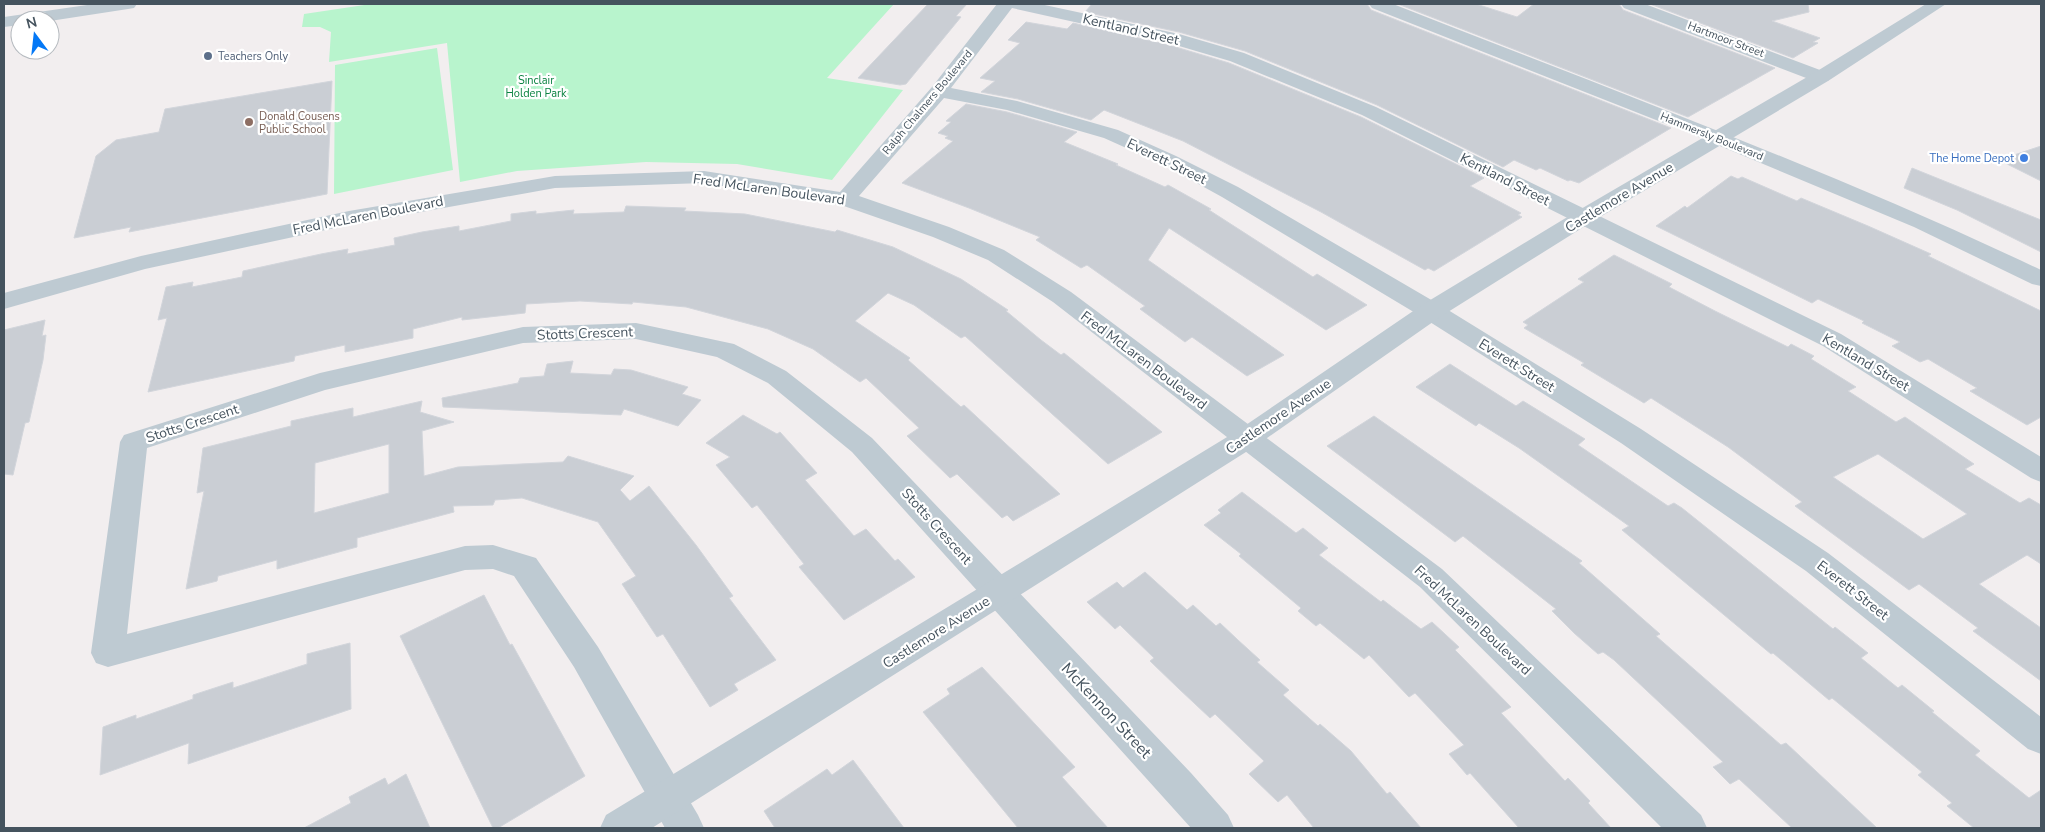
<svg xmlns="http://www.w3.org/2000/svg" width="2045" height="832" font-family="'Nunito Sans',sans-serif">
	<rect width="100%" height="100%" fill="#f2eeef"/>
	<!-- green -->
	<path fill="#b8f4cd" d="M 371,4 L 894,4 L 827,78 L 903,90 L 832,180 L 737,164 L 646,162 L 517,171 L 460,182 L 447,43 L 329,62 L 331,32 L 320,27 L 302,27 L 304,14 Z
		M 437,48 L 453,170 L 334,194 L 335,65 Z"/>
	<!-- building -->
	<path fill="#caced4" stroke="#d2d5db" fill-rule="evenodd" d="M 928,4 L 967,4 L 956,16 L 961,17 L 906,84 L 900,85 L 858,78 Z
		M 1092,4 L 1367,4 L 1371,10 L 1671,128 L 1579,183 L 1570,180 L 1568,181 L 1540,168 L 1536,170 L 1514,160 L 1503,167 L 1377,105 L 1245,51 L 1179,32 L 1085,12 Z
		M 1398,4 L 1476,4 L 1517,17 L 1534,4 L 1619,4 L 1623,10 L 1775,68 L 1688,117 Z
		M 1650,4 L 1808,4 L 1809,12 L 1772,21 L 1820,38 L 1813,42 L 1818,43 L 1793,58 Z
		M 1026,22 L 1067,29 L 1073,23 L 1169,45 L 1229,63 L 1361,117 L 1484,178 L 1470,186 L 1521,213 L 1518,215 L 1522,217 L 1434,271 L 1428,268 L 1425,270 L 1321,212 L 1183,141 L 1104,110 L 1091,120 L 1018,99 L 981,92 L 995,81 L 980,78 L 1020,43 L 1008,40 Z
		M 332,81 L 327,194 L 129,232 L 131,227 L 74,238 L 96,156 L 116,140 L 159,132 L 165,109 Z
		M 966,104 L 1007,112 L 1077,132 L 1064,142 L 1118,164 L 1116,165 L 1165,187 L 1168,185 L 1211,209 L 1209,210 L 1313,277 L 1317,274 L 1367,305 L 1326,330 L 1169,228 L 1148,260 L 1284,355 L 1247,376 L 1192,337 L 1185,342 L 1140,309 L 1145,306 L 1087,265 L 1081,268 L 1036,240 L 1040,237 L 969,208 L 902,183 L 953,141 L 945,138 L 948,136 L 938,133 L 951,122 L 946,121 Z
		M 2041,146 L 2041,181 L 1999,160 Z
		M 1912,168 L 2041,220 L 2041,252 L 1957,210 L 1904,188 Z
		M 1731,176 L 1738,179 L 1742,177 L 1797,201 L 1801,198 L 1868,226 L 1931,254 L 1928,256 L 2041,311 L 2041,417 L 2027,425 L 1970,391 L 1977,388 L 1928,359 L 1920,362 L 1892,346 L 1900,342 L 1862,323 L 1864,321 L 1818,299 L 1812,303 L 1656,226 L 1685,206 L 1687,208 Z
		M 626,206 L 686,208 L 684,211 L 745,214 L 835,232 L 837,230 L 893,247 L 961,279 L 1008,310 L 1006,311 L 1041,340 L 1061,355 L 1064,353 L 1162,432 L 1108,464 L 965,336 L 961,338 L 914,305 L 888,293 L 855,321 L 910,358 L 908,360 L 961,407 L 964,405 L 1060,494 L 1013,521 L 1007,515 L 1002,518 L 957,474 L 950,478 L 907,436 L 919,428 L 866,378 L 860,382 L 813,349 L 768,329 L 686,307 L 633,302 L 632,304 L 580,301 L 526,304 L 525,313 L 462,320 L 462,317 L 413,329 L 413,338 L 345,352 L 345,345 L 295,356 L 294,361 L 148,392 L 167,318 L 158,320 L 166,287 L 193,282 L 192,287 L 242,277 L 243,271 L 321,254 L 348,249 L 347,254 L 395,245 L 394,238 L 422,232 L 459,226 L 459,231 L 511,221 L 511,214 L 536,211 L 536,214 L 574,210 L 573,214 L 624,212 Z
		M 1614,255 L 1672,284 L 1669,287 L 1715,311 L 1788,347 L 1791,344 L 1814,356 L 1811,359 L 1856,387 L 1848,391 L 1896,422 L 1905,417 L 1974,464 L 1965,469 L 2020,503 L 2029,498 L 2041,505 L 2041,564 L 2027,555 L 1979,584 L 2041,628 L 2041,681 L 1973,631 L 1978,628 L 1919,584 L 1909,590 L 1795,506 L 1802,502 L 1728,447 L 1651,398 L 1644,403 L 1581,365 L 1584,363 L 1524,328 L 1528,325 L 1523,322 L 1584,282 L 1578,279 ZM 1878,454 L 1967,514 L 1923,539 L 1833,477 Z
		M 45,320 L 42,336 L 46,335 L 43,360 L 29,422 L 25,423 L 13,475 L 4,474 L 4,330 Z
		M 573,361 L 570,373 L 611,375 L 614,369 L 631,370 L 688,387 L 682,394 L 701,400 L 678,426 L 624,409 L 621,415 L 443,407 L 442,398 L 518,383 L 520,378 L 544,376 L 547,364 Z
		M 1450,364 L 1516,406 L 1523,401 L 1585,439 L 1578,445 L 1668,506 L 1674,503 L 1682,508 L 1833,629 L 1835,627 L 1868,653 L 1861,658 L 1898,688 L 1902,685 L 1934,711 L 1932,712 L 1980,751 L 1975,755 L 2029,798 L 2041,790 L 2041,828 L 1974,828 L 1947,806 L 1952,803 L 1918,775 L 1922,772 L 1832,698 L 1829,700 L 1773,653 L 1771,654 L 1622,530 L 1629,526 L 1519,448 L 1479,423 L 1476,426 L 1416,387 Z
		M 422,401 L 420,412 L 454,422 L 422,431 L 424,476 L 458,467 L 563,462 L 568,456 L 634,476 L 620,490 L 630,501 L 649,486 L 696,545 L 733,596 L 729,598 L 776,660 L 734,684 L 738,690 L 710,707 L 663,634 L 657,637 L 622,584 L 636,576 L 598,522 L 522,498 L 495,500 L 493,505 L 453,506 L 454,512 L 357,538 L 357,547 L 277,569 L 277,560 L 218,576 L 217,581 L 186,589 L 204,491 L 197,493 L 203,448 L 291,426 L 291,421 L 314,416 L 353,408 L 353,417 ZM 389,444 L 389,493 L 314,513 L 315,463 Z
		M 743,415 L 777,434 L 780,432 L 817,473 L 805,480 L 854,536 L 866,529 L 895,561 L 898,559 L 915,577 L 844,620 L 799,567 L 804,564 L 757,505 L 752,508 L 716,465 L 730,457 L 706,443 Z
		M 1374,416 L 1582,561 L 1579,563 L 1660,634 L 1656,636 L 1781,745 L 1786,743 L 1877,828 L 1792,828 L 1739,779 L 1730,784 L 1713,767 L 1723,762 L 1614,660 L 1603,652 L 1598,654 L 1574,633 L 1552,611 L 1556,609 L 1463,536 L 1455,542 L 1327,446 Z
		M 1242,492 L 1296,533 L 1303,528 L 1328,548 L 1319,555 L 1381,602 L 1383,600 L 1421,629 L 1432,622 L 1459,647 L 1455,650 L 1511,707 L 1501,713 L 1565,781 L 1568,778 L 1590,801 L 1588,803 L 1611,828 L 1519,828 L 1470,773 L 1467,775 L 1449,754 L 1464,745 L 1415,693 L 1409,697 L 1369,655 L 1364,659 L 1320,623 L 1316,626 L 1298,611 L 1301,608 L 1239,556 L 1241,554 L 1204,525 L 1221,513 L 1218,510 Z
		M 1145,572 L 1187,610 L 1193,605 L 1216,626 L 1220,623 L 1238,640 L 1260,660 L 1257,662 L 1289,690 L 1283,695 L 1318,726 L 1320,724 L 1351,751 L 1387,794 L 1390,792 L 1421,828 L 1314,828 L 1287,795 L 1278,802 L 1249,774 L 1264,761 L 1215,714 L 1210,718 L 1178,688 L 1150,661 L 1154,658 L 1120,625 L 1115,629 L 1087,602 L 1117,582 L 1123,588 Z
		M 484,595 L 510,645 L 512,644 L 585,776 L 498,828 L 493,828 L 400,636 Z
		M 350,643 L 351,709 L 188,764 L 189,743 L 100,775 L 103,727 L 136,715 L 136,719 L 193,699 L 193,695 L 233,682 L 233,688 L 307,664 L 307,654 Z
		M 982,667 L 1075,767 L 1062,777 L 1108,828 L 1018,828 L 923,712 L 950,694 L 947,689 Z
		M 853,760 L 904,828 L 775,828 L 764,811 L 827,769 L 832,775 Z
		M 406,774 L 430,828 L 304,828 L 351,803 L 349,797 L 385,778 L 388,785 Z"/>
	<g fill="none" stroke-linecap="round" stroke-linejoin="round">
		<!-- minor -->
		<path fill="#becad2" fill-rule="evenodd" d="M 94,4 L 137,4 L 134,8 L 128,9 L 50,21 L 20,20 L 20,25 L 4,27 L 4,17 Z
			M 997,4 L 1040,4 L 1179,34 L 1244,53 L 1376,107 L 1841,334 L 2041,457 L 2041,482 L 2031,478 L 1823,346 L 1362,115 L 1230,61 L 1169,43 L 1012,8 L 951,88 L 1017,101 L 1118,130 L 1176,156 L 1238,187 L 1440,305 L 1641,429 L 1828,553 L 2041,717 L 2041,754 L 2028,749 L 1806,571 L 1621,443 L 1422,317 L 1222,197 L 1162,164 L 1104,138 L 1007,110 L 944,98 L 859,196 L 949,227 L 1004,250 L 1071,292 L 1442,569 L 1701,815 L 1707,828 L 1662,828 L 1420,587 L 1053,302 L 988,260 L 933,237 L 841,205 L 704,183 L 555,188 L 349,225 L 145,269 L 4,309 L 4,293 L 141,256 L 349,211 L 555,176 L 704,171 L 840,192 L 932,87 Z
			M 1369,4 L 1393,4 C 1610,89 1830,170 2041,270 L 2041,286 L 2032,284 L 1914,227 L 1684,131 L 1372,8 Z
			M 1621,4 L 1645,4 L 1828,73 L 1830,77 L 1828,81 L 1814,81 L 1624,8 Z
			M 636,323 L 734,344 L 786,371 L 872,438 L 1191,773 L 1228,815 L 1234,828 L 1191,828 L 852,452 L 768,383 L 717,357 L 636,339 L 523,343 L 325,390 L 147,448 L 127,634 L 465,546 L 493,545 L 536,558 L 598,647 L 698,815 L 704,828 L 665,828 L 574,667 L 514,576 L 493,569 L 465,570 L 108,667 L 96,663 L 91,653 L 120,442 L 124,435 L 320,373 L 523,327 Z"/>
		<!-- tertiary -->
		<path fill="#becad2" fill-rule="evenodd" d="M 1926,4 L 1946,4 L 1828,81 L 1590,223 L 1440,317 L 1257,445 L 652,828 L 600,828 L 606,815 L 1237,431 L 1422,305 L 1574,213 L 1814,73 Z"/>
	</g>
	<!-- markers -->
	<circle fill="#5c6f8a" stroke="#fff" stroke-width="2" cx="208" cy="56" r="5"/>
	<circle fill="#8d6e63" stroke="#fff" stroke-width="2" cx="249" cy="122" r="5"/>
	<circle fill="#3f7fe0" stroke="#fff" stroke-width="2" cx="2024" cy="158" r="5"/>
	<g text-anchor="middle" stroke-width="4.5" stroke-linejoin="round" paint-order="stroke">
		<!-- far-street labels -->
		<g font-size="11" fill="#45535e" stroke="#fff">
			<text transform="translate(1726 39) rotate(21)" y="4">Hartmoor Street</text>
			<text transform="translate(927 102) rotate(-50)" y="4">Ralph Chalmers Boulevard</text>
			<text transform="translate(1712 136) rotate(22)" y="4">Hammersly Boulevard</text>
		</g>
		<!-- far-service labels -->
		<g font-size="11" fill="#4e5e75" stroke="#fff" text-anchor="start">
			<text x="218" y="60">Teachers Only</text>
		</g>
		<!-- far-park labels -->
		<g font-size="11" fill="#0c8342" stroke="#fff">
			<text x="536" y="84">Sinclair<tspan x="536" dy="13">Holden Park</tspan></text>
		</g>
		<!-- far-education labels -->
		<g font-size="11" fill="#785e54" stroke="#fff" text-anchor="start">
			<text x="259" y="120">Donald Cousens<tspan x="259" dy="13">Public School</tspan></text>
		</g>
		<!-- far-shop labels -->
		<g font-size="11" fill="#366cbe" stroke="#fff" text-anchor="end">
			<text x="2014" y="162">The Home Depot</text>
		</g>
		<!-- street labels -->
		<g font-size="14" fill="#45535e" stroke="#fff">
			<text transform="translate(1131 29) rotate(13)" y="5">Kentland Street</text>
			<text transform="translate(1167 161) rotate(26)" y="5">Everett Street</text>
			<text transform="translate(1505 179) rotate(27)" y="5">Kentland Street</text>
			<text transform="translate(769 189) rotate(8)" y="5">Fred McLaren Boulevard</text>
			<text transform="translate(1619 197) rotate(-31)" y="5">Castlemore Avenue</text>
			<text transform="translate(368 215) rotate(-11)" y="5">Fred McLaren Boulevard</text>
			<text transform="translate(585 333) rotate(-2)" y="5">Stotts Crescent</text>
			<text transform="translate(1144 360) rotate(37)" y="5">Fred McLaren Boulevard</text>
			<text transform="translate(1866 362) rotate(31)" y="5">Kentland Street</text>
			<text transform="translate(1517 365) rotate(32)" y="5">Everett Street</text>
			<text transform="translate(1278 416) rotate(-34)" y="5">Castlemore Avenue</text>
			<text transform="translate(192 423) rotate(-18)" y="5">Stotts Crescent</text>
			<text transform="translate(937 526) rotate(48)" y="5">Stotts Crescent</text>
			<text transform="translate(1853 590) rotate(38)" y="5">Everett Street</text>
			<text transform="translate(1473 620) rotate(43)" y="5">Fred McLaren Boulevard</text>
			<text transform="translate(936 632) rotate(-32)" y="5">Castlemore Avenue</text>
		</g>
		<!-- near-street labels -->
		<g font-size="16" fill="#45535e" stroke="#fff">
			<text transform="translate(1107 710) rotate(47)" y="6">McKennon Street</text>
		</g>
	</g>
	<!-- border -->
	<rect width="2045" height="832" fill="none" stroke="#45535e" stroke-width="10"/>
	<!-- north arrow -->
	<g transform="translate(35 35) rotate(345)"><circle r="24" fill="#ffffff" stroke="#b5babf"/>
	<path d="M0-4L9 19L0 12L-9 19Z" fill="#0478f6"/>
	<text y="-8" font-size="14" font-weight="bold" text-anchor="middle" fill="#45535e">N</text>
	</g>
</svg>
